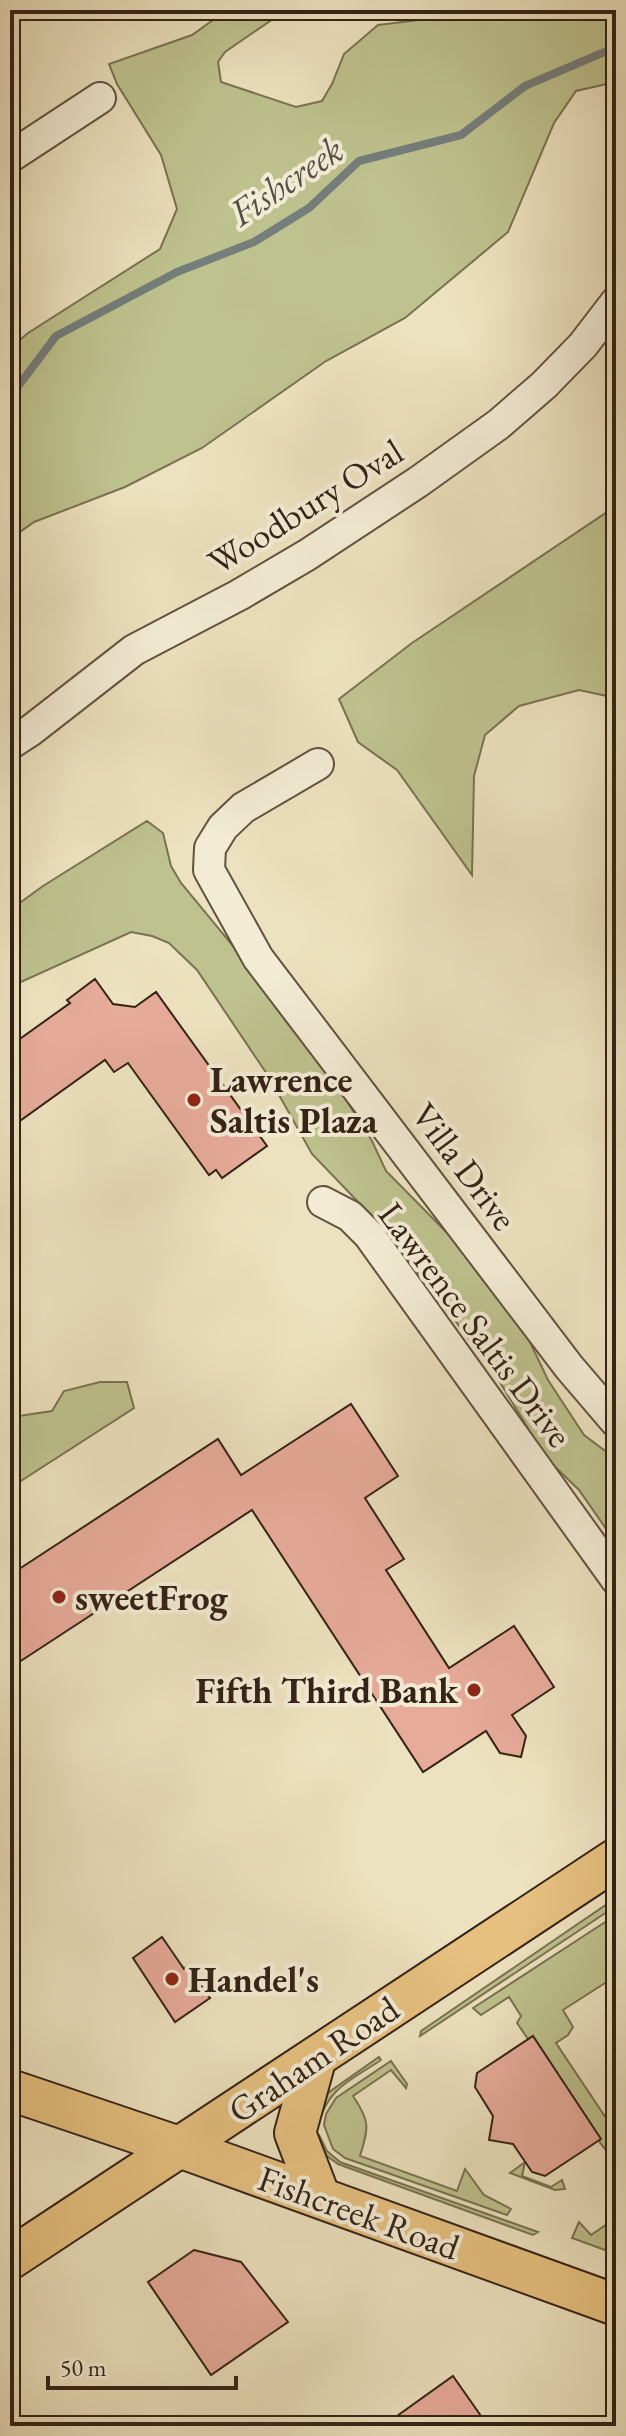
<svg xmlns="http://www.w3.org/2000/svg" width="626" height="2436" font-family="'EB Garamond',serif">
	<rect width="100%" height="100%" fill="#ede2bf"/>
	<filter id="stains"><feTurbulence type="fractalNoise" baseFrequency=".0025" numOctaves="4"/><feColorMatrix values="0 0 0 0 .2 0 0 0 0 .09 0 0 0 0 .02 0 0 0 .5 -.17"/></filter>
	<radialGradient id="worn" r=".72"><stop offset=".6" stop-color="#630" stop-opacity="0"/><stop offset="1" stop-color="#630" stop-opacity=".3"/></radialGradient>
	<!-- green -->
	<path fill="#bec28e" stroke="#797252" stroke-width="2" d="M 227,10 L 286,10 L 225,52 L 218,62 L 221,82 L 296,107 L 322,101 L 332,84 L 344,54 L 378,25 L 452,16 L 509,18 L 541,15 L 554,10 L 616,10 L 616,82 L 576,91 L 554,123 L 508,232 L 405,318 L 326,361 L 202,448 L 125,487 L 34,522 L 10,539 L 10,348 L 28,333 L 160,249 L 177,209 L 161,155 L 117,84 L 109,64 L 192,35 Z
		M 616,506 L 616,698 L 579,690 L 519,706 L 485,735 L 474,776 L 472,875 L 397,770 L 358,742 L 339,699 L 412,643 Z
		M 147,821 L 163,833 L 171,866 L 181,883 L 243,958 L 343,1095 L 372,1141 L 386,1171 L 462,1248 L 520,1321 L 548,1380 L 584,1435 L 616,1459 L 616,1543 L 579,1490 L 546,1458 L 495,1374 L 430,1287 L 363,1207 L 312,1154 L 269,1077 L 197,970 L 169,943 L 152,936 L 131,932 L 10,987 L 10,910 L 43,886 Z
		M 100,1382 L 127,1382 L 134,1408 L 10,1488 L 10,1414 L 19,1416 L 52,1411 L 64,1391 Z
		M 613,1900 L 616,1906 L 420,2036 L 421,2031 Z
		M 616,1915 L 616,1976 L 563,2010 L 573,2027 L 568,2035 L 556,2043 L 616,2133 L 616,2158 L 612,2158 L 598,2140 L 600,2138 L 533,2036 L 528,2039 L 517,2023 L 521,2016 L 509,1997 L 481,2015 L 473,2008 Z
		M 379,2057 L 381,2060 C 350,2081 327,2088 318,2126 L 314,2127 L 325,2095 Z
		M 391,2061 L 407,2084 L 406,2088 L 391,2070 L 353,2096 C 370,2121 369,2127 360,2156 L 457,2191 L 465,2169 L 484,2195 L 511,2209 L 507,2215 L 345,2158 L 333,2149 L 324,2125 L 326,2114 L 336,2098 Z
		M 315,2135 L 319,2135 L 327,2151 L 340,2162 L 538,2232 L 533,2235 L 338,2164 L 326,2155 Z
		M 525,2162 L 522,2176 L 551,2187 L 562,2180 L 565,2189 L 555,2190 L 510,2173 Z
		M 616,2218 L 616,2254 L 572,2238 L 579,2222 L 591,2235 Z"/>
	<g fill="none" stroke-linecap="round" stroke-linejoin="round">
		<!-- stream -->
		<path stroke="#747e7b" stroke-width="8" d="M 10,397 L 56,336 L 177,272 L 254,242 L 309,208 L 359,161 L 461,135 L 525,86 L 616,47"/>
	</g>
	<!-- building -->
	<path fill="#e7ab9a" stroke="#342217" stroke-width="2" d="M 95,979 L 113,1004 L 135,1007 L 156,992 L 267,1146 L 222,1178 L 216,1170 L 209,1175 L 128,1063 L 114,1072 L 105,1060 L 10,1128 L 10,1046 L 70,1003 L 67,1000 Z
		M 351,1404 L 398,1476 L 365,1498 L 404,1559 L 386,1570 L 449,1668 L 514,1626 L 554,1687 L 512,1715 L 526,1736 L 521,1757 L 500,1753 L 486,1731 L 423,1772 L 252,1510 L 10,1668 L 10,1575 L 218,1439 L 241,1475 Z
		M 162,1937 L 184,1969 L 187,1966 L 210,1998 L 175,2022 L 133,1958 Z
		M 533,2036 L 601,2139 L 545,2176 L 532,2172 L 513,2144 L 489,2140 L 493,2116 L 475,2087 L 477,2073 Z
		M 194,2250 L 241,2262 L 288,2322 L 211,2375 L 148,2282 Z
		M 453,2376 L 488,2426 L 383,2426 Z"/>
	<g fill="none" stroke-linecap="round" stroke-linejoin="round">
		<defs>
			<path id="minor" d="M 10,157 L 100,98
				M 10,744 L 30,731 L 134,650 L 239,595 L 307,555 L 418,482 L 499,424 L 544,385 L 583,345 L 616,302
				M 318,764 L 243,808 L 223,827 L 210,848 L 209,870 L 258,958 L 569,1367 L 616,1422
				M 323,1202 L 350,1216 L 369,1235 L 616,1579"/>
			<path id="major" d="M 316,2057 L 295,2133 L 320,2198
				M 10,2090 L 182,2148 L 616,2305
				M 10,2259 L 616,1859"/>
		</defs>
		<!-- minor casing -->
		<use href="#minor" stroke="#625241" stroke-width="34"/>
		<!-- major casing -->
		<use href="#major" stroke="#342217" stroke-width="44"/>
		<!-- minor -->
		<use href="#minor" stroke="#f3ecd5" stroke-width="30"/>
		<!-- major -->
		<use href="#major" stroke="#e6c180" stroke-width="40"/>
	</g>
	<!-- markers -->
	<g fill="#8f2418" stroke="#f3ecd5" stroke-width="3">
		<circle cx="194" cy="1100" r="8"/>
		<circle cx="59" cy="1597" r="8"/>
		<circle cx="474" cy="1690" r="8"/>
		<circle cx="172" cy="1979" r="8"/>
	</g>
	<g text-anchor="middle" stroke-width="8" stroke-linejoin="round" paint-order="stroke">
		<!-- street labels -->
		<g font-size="36" fill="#342217" stroke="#f3ecd5">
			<text transform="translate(305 506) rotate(-32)" y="13">Woodbury Oval</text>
			<text transform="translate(465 1166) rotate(53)" y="13">Villa Drive</text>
			<text transform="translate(476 1324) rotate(53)" y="13">Lawrence Saltis Drive</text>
			<text transform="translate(313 2059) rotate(-34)" y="13">Graham Road</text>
			<text transform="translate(359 2212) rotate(20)" y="13">Fishcreek Road</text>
		</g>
		<!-- poi labels -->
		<g font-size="36" font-weight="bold" fill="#342217" stroke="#f3ecd5" text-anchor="start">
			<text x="210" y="1092">Lawrence<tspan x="210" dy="41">Saltis Plaza</tspan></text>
			<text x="75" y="1610">sweetFrog</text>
			<text x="458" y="1703" text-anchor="end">Fifth Third Bank</text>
			<text x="188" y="1992">Handel's</text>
		</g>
		<!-- water labels -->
		<g font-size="38" font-style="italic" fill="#545049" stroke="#f3ecd5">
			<text transform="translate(286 181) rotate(-34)" y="13">Fishcreek</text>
		</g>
	</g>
	<!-- margin -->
	<rect width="626" height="2436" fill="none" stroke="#ede2bf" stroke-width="40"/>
	<rect x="12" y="12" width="602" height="2412" fill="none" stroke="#342217" stroke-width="4"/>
	<rect x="20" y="20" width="586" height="2396" fill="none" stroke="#342217" stroke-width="2"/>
	<!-- scale -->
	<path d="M48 2376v12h188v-12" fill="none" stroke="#342217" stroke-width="4"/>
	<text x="60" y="2376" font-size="24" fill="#342217" stroke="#f3ecd5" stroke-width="6" paint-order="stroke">50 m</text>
	<rect width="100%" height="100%" filter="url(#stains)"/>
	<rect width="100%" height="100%" fill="url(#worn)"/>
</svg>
